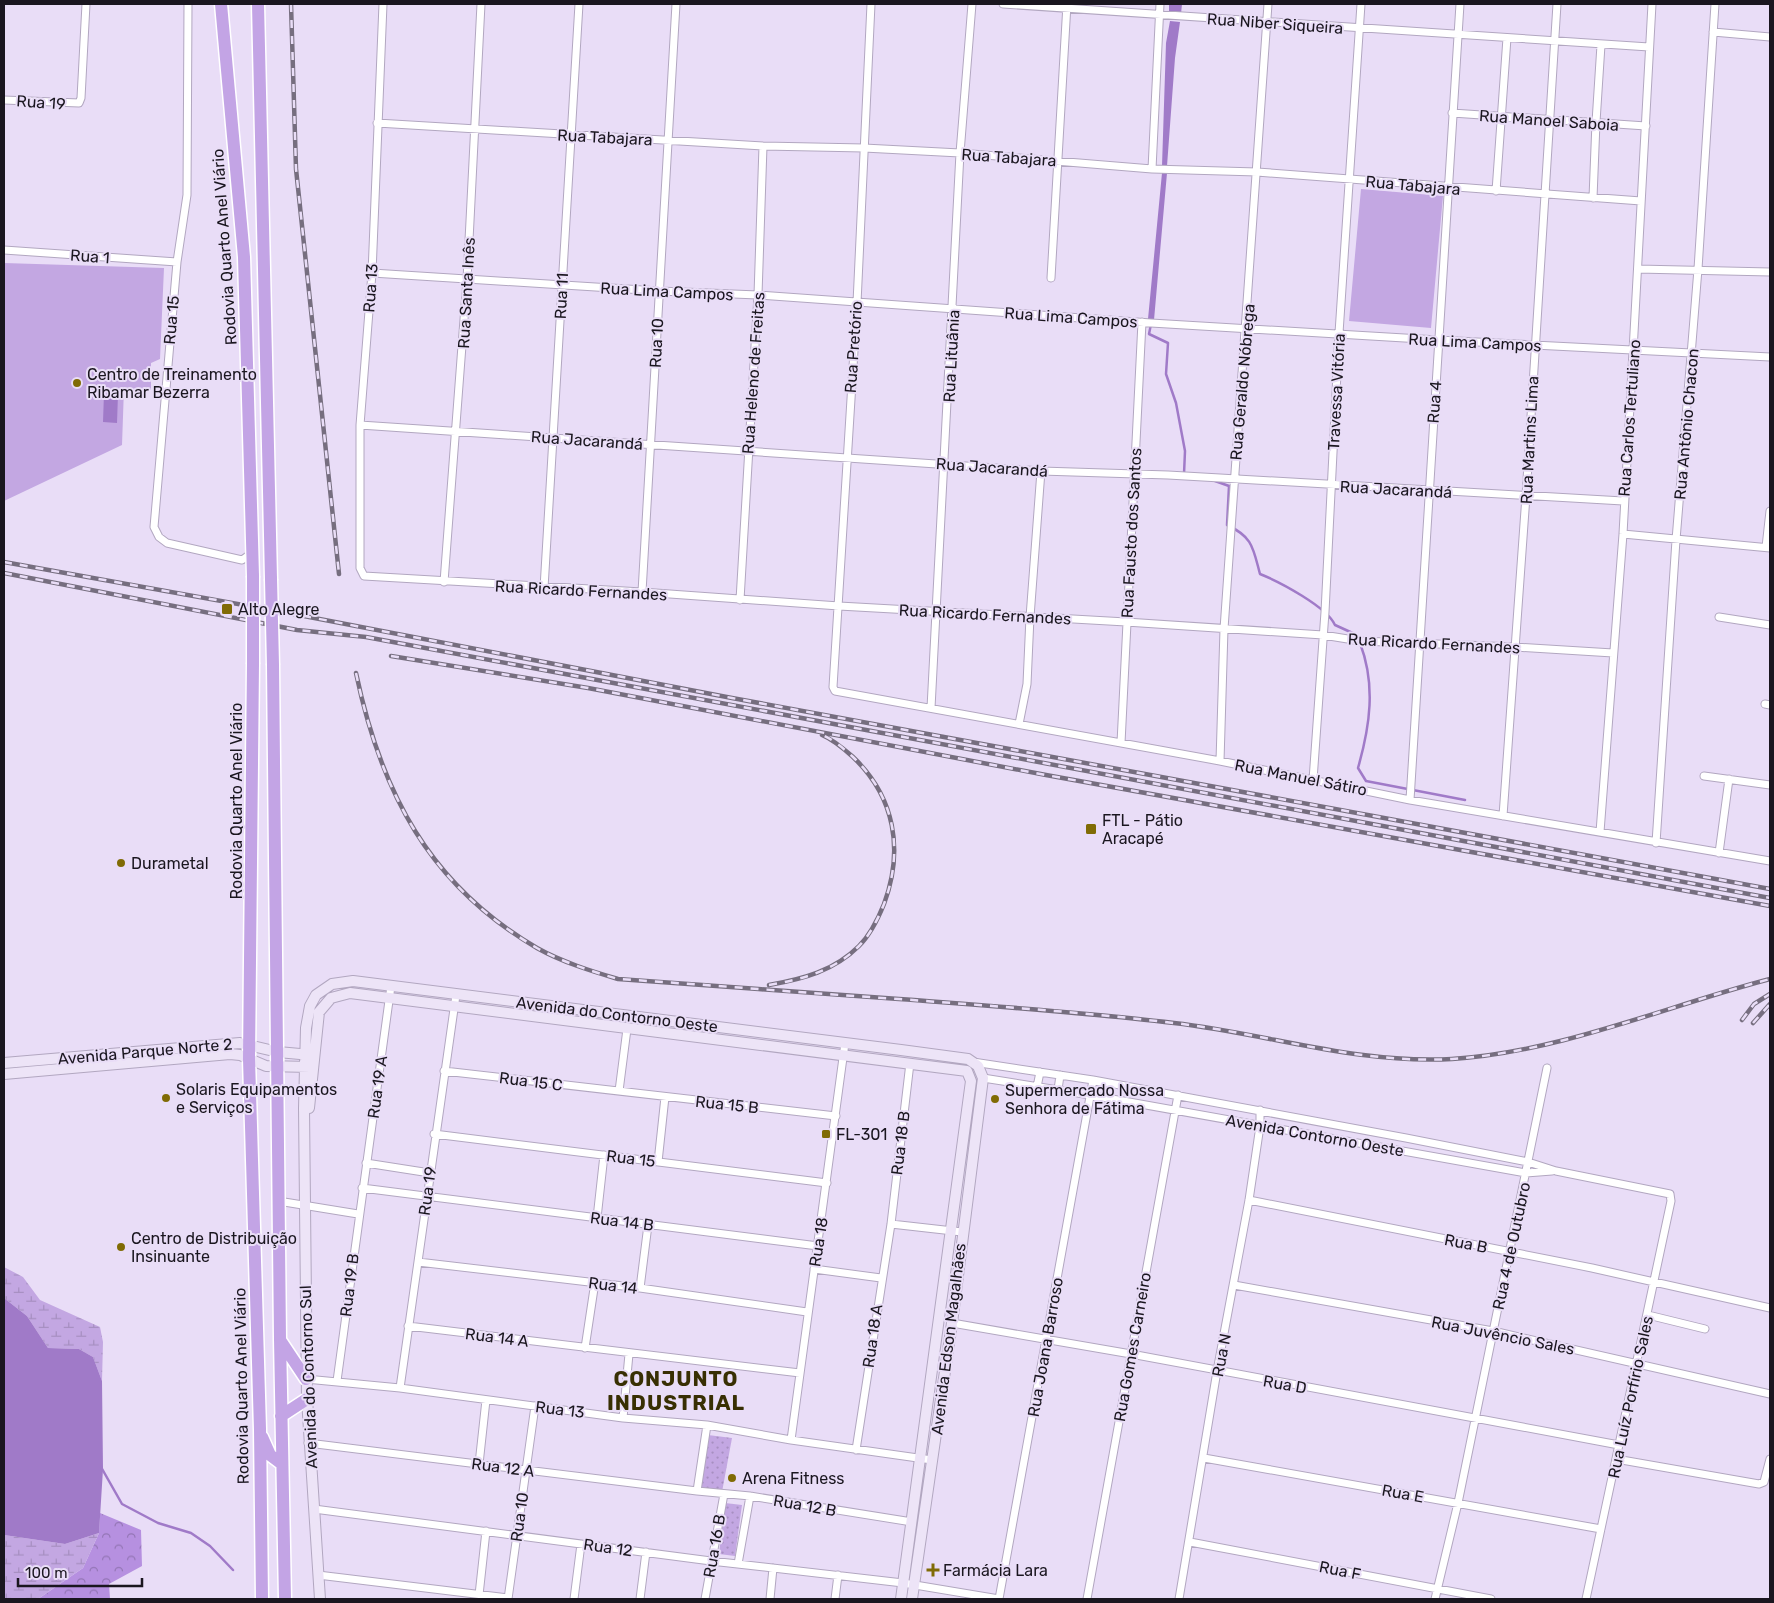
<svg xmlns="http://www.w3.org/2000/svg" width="1774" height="1603" font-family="Rubik,sans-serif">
	<defs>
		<pattern id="grass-dots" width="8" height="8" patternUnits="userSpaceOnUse" patternTransform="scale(1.25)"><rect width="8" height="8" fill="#c3a7e2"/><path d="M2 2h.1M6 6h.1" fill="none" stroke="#a78fc1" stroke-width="1.8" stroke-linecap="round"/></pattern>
		<pattern id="forest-crowns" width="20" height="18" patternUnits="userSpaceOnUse" patternTransform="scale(1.25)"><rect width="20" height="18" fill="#b690e0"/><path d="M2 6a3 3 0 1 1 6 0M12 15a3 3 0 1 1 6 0" fill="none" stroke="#9375b5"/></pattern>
		<pattern id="wetland-marsh" width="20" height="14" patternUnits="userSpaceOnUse" patternTransform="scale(1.25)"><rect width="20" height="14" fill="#c3a7e2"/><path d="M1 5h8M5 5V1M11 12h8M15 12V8" fill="none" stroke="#a78fc1"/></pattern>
	</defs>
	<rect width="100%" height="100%" fill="#e9ddf7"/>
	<!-- grass -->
	<path fill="url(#grass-dots)" d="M 708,1435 L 732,1438 L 722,1492 L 701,1489 Z
		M 725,1503 L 742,1505 L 735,1556 L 719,1554 Z"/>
	<!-- forest -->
	<path fill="url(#forest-crowns)" d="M 100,1513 L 141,1530 L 142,1566 L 109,1584 L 110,1599 L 38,1599 L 83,1568 L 99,1533 Z"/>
	<!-- wetland -->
	<path fill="url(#wetland-marsh)" d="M 4,1267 L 23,1277 L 40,1300 L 100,1327 L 103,1342 L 102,1381 L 93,1357 L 79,1349 L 48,1348 L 27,1316 L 4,1298 Z
		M 99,1533 L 83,1568 L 38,1599 L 4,1599 L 4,1535 L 65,1544 Z"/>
	<!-- garden -->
	<path fill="#c3a7e2" d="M 1361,189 L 1443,196 L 1431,328 L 1349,321 Z
		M 4,263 L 164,268 L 160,359 L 151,363 L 151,390 L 124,388 L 122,445 L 4,501 Z"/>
	<!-- water -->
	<path fill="#a07ac8" d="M 1169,4 L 1182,4 L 1181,14 L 1169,13 Z
		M 1170,21 L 1180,22 L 1175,58 L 1167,166 L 1162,166 L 1166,43 Z
		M 1162,173 L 1167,173 L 1154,320 L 1148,319 Z
		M 104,393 L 118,394 L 117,423 L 103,422 Z
		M 4,1298 L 27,1316 L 48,1348 L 79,1349 L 93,1357 L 102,1381 L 103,1469 L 99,1533 L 65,1544 L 4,1535 Z"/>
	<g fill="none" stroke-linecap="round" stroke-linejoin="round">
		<!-- stream -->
		<path stroke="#a07ac8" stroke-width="2.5" d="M 1151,324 L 1149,334 L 1168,343 L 1166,374 L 1176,403 L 1185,451 L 1184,474
			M 1215,481 L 1229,486 L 1227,525 C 1253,537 1253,548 1260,574 C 1280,582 1327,607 1335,625 L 1357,635 L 1358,638
			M 1360,643 C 1376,685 1370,726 1358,768 L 1366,781 L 1465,800
			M 101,1467 L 122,1504 L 158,1523 L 191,1533 L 210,1546 L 233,1570"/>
		<defs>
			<path id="street" d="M 188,4 L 187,195 L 177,262 L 154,527 L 159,537 L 167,543 L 242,560 L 252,553
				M 383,4 L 372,273 L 360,425 L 360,568 L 364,576 L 642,592 L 839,606 L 1126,622 L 1323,635 L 1360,641 L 1515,647 L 1613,653
				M 871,4 L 857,303 L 833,687 L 835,691 L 1220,761 L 1410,800 L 1770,861
				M 1003,4 L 1649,47
				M 1713,32 L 1770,37
				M 4,100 L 79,103 L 81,98 L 86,4
				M 1452,113 L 1646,126
				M 377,123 L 763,146 L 864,148 L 960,153 L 1152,169 L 1257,172 L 1641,201
				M 1152,169 L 1160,4
				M 1496,191 L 1507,38
				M 1593,198 L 1596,122 L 1601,45
				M 4,250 L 177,262
				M 1638,269 L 1770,272
				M 372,273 L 659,291 L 758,295 L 1151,323 L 1438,340 L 1770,357
				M 1051,278 L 1067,4
				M 360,425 L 1041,471 L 1168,475 L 1623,501
				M 1623,534 L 1770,548
				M 1766,547 L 1770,511
				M 444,582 L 467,280 L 481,4
				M 544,588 L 579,4
				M 642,592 L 676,4
				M 740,600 L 758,295 L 763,146
				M 1719,617 L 1770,625
				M 1765,704 L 1770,705
				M 931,708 L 960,153 L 972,4
				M 1019,724 L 1027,684 L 1030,617 L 1041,471
				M 1121,743 L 1142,322
				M 1220,761 L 1224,629 L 1268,4
				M 1704,776 L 1770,785
				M 1313,780 L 1325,612 L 1339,333 L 1361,4
				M 1410,800 L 1460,4
				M 1503,816 L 1526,496 L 1557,4
				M 1600,832 L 1623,534 L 1652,4
				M 1656,843 L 1676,540 L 1698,269 L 1715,4
				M 1719,853 L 1729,779
				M 973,1062 L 1093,1080 L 1406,1138 L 1528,1162 L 1556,1171 L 1670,1194 L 1671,1201 L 1586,1599
				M 444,1071 L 836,1116
				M 983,1078 L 1090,1095 L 1526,1173 L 1552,1171
				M 1037,1087 L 1040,1072
				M 1058,1090 L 1060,1075
				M 619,1091 L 627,1029
				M 434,1134 L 827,1183
				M 658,1162 L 665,1097
				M 366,1163 L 430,1173
				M 362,1188 L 818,1246
				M 1249,1200 L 1592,1268 L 1770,1308
				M 278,1201 L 358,1214
				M 597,1218 L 604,1155
				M 891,1224 L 962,1232
				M 418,1262 L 640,1288 L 807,1312
				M 814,1269 L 881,1278
				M 1234,1285 L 1493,1331 L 1770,1394
				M 640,1288 L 648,1225
				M 1648,1315 L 1705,1329
				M 952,1323 L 1131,1354 L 1619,1445
				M 408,1326 L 800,1373
				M 585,1348 L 595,1282
				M 306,1379 L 400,1388 L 623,1418 L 707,1425 L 791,1440 L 932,1460
				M 337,1381 L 391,986
				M 400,1388 L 456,995
				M 623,1418 L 629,1354
				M 791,1440 L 845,1043
				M 308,1443 L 697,1491 L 750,1496 L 912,1522
				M 856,1450 L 891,1224 L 910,1063
				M 1204,1458 L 1601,1529
				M 1616,1459 L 1759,1484 L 1764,1482 L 1770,1459
				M 479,1464 L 486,1400
				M 697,1491 L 707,1425
				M 314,1509 L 711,1561 L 903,1583 L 999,1599
				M 1190,1542 L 1491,1599
				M 738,1564 L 750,1496
				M 318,1575 L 508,1598
				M 479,1595 L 486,1531
				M 508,1599 L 535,1406
				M 574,1599 L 581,1544
				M 640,1599 L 646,1552
				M 705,1599 L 724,1494
				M 770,1599 L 773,1568
				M 835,1599 L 838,1575
				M 999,1599 L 1093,1080
				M 1087,1599 L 1178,1095
				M 1179,1599 L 1217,1371 L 1249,1200 L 1260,1126 L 1260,1110
				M 1435,1599 L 1458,1503 L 1547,1068"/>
			<path id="secondary" d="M 4,1063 L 240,1043 L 278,1052 L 311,1055
				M 4,1074 L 230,1054 L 240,1055 L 266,1066 L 310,1067
				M 309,1108 L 319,1012 L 331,998 L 350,993 L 967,1071 L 971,1081 L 901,1599
				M 320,1599 L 307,1399 L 304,1108 L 306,1028 L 310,1006 L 316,995 L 332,984 L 353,981 L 901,1050 L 968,1059 L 978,1066 L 983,1078 L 952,1323 L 912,1599"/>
			<path id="highway" d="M 221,4 L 244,257 L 253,576
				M 258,4 L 271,579
				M 253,664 L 249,1059 L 260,1429 L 262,1599
				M 273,665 L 280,1339 L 285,1599
				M 280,1340 L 306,1379
				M 281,1416 L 307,1399
				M 262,1437 L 270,1455 L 282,1464"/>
		</defs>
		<!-- street casing -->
		<use href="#street" stroke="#b2a7c0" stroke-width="9"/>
		<!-- secondary casing -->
		<use href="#secondary" stroke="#b2a7c0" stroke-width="12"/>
		<!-- highway casing -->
		<use href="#highway" stroke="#fff" stroke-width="15"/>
		<!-- street -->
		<use href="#street" stroke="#fff" stroke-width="7"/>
		<!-- secondary -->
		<use href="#secondary" stroke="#ede4f7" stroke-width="10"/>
		<!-- highway -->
		<use href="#highway" stroke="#c3a4e5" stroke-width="12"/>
		<defs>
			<path id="rail" d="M 291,4 L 296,169 L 339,574
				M 4,562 L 283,612 L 732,698 L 1770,889
				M 4,573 L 297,630 L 366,637 L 1770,898
				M 391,656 L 588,688 L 1046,775 L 1770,906
				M 356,673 C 381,792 429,885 537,948 C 562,962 591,971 618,979 C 712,985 805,993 899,999 C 991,1006 1082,1012 1174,1023 C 1270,1034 1353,1064 1452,1059 C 1561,1052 1666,1006 1770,979
				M 769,985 C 803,979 834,971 859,946 C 870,935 878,919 884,904 C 904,850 895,797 853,757 C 844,749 834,740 822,735
				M 1742,1020 L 1754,1004 L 1770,994
				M 1753,1023 L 1770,1004"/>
		</defs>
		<!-- rail casing -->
		<use href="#rail" stroke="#766e7f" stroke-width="4.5"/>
		<!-- rail -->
		<use href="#rail" stroke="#e9ddf7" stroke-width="2.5" stroke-dasharray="8" stroke-linecap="butt"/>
		<defs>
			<path id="highway-bridge" d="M 271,579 L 273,665
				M 253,664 L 253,576"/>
		</defs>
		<!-- highway-bridge casing -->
		<use href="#highway-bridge" stroke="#fff" stroke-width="15" stroke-linecap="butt"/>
		<!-- highway-bridge -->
		<use href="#highway-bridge" stroke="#c3a4e5" stroke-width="12"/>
	</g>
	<!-- markers -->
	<g fill="#806b05" stroke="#e9ddf7" stroke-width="2">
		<circle cx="77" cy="383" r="5"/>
		<rect x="221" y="603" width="12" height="12" rx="2.5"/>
		<rect x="1085" y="823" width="12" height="12" rx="2.5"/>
		<circle cx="121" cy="863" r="5"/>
		<circle cx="166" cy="1098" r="5"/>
		<circle cx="995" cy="1099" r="5"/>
		<rect x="821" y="1129" width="10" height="10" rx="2.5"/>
		<circle cx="121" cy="1247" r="5"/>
		<circle cx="732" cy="1478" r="5"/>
		<path d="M930.5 1562.5h5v5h5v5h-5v5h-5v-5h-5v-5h5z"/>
	</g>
	<g text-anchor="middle" stroke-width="4" stroke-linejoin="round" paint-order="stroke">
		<!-- street labels -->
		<g font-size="16" fill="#1a161f" stroke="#e9ddf7">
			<text transform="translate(1275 23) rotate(4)" y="6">Rua Niber Siqueira</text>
			<text transform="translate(41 102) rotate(4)" y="6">Rua 19</text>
			<text transform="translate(1549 120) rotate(4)" y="6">Rua Manoel Saboia</text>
			<text transform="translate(605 137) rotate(3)" y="6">Rua Tabajara</text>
			<text transform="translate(1009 157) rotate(4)" y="6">Rua Tabajara</text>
			<text transform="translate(1413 185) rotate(5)" y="6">Rua Tabajara</text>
			<text transform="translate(224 247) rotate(-94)" y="6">Rodovia Quarto Anel Viário</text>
			<text transform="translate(90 256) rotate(4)" y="6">Rua 1</text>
			<text transform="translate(370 288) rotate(-86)" y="6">Rua 13</text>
			<text transform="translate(667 291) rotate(3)" y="6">Rua Lima Campos</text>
			<text transform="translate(466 293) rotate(-87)" y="6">Rua Santa Inês</text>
			<text transform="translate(561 296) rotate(-87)" y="6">Rua 11</text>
			<text transform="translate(1071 317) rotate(4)" y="6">Rua Lima Campos</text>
			<text transform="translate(171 320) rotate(-85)" y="6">Rua 15</text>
			<text transform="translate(1475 342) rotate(3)" y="6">Rua Lima Campos</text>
			<text transform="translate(656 343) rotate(-87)" y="6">Rua 10</text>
			<text transform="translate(853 347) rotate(-86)" y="6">Rua Pretório</text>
			<text transform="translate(951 356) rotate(-87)" y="6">Rua Lituânia</text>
			<text transform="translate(753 373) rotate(-86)" y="6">Rua Heleno de Freitas</text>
			<text transform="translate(1242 382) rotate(-85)" y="6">Rua Geraldo Nóbrega</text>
			<text transform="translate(1336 392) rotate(-87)" y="6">Travessa Vitória</text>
			<text transform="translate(1434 402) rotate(-86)" y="6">Rua 4</text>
			<text transform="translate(1629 418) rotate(-86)" y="6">Rua Carlos Tertuliano</text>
			<text transform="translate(1686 424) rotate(-85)" y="6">Rua Antônio Chacon</text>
			<text transform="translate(587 440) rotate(4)" y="6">Rua Jacarandá</text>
			<text transform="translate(1529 440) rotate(-87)" y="6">Rua Martins Lima</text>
			<text transform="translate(992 467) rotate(4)" y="6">Rua Jacarandá</text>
			<text transform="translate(1396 489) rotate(3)" y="6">Rua Jacarandá</text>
			<text transform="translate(1131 533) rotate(-87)" y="6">Rua Fausto dos Santos</text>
			<text transform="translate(581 590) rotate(3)" y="6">Rua Ricardo Fernandes</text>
			<text transform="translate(985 614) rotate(3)" y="6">Rua Ricardo Fernandes</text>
			<text transform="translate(1434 643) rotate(3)" y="6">Rua Ricardo Fernandes</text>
			<text transform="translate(1301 777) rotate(11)" y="6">Rua Manuel Sátiro</text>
			<text transform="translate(236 801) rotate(-90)" y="6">Rodovia Quarto Anel Viário</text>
			<text transform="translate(617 1014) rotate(7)" y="6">Avenida do Contorno Oeste</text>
			<text transform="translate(145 1051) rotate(-5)" y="6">Avenida Parque Norte 2</text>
			<text transform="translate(531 1081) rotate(7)" y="6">Rua 15 C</text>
			<text transform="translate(377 1087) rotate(-82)" y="6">Rua 19 A</text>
			<text transform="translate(727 1104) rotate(6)" y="6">Rua 15 B</text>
			<text transform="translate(1315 1135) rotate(10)" y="6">Avenida Contorno Oeste</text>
			<text transform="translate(900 1143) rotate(-83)" y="6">Rua 18 B</text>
			<text transform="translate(631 1158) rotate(7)" y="6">Rua 15</text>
			<text transform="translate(427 1191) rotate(-82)" y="6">Rua 19</text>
			<text transform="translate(622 1221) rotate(7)" y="6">Rua 14 B</text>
			<text transform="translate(818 1242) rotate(-81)" y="6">Rua 18</text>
			<text transform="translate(1466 1243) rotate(11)" y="6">Rua B</text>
			<text transform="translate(1511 1246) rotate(-78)" y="6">Rua 4 de Outubro</text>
			<text transform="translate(349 1285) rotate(-83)" y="6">Rua 19 B</text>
			<text transform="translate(613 1285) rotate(7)" y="6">Rua 14</text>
			<text transform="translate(1503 1335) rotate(11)" y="6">Rua Juvêncio Sales</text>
			<text transform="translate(872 1336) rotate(-82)" y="6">Rua 18 A</text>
			<text transform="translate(497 1337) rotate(7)" y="6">Rua 14 A</text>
			<text transform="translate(948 1339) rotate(-83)" y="6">Avenida Edson Magalhães</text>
			<text transform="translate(1045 1347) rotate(-80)" y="6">Rua Joana Barroso</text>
			<text transform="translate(1132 1347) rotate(-80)" y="6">Rua Gomes Carneiro</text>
			<text transform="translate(1221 1355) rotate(-79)" y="6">Rua N</text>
			<text transform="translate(308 1377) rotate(-92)" y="6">Avenida do Contorno Sul</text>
			<text transform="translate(1285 1384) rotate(10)" y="6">Rua D</text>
			<text transform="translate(241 1386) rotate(-91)" y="6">Rodovia Quarto Anel Viário</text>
			<text transform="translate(1630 1397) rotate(-78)" y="6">Rua Luíz Porfírio Sales</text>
			<text transform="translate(560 1409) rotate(7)" y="6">Rua 13</text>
			<text transform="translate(503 1467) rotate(7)" y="6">Rua 12 A</text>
			<text transform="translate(1403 1493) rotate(10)" y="6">Rua E</text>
			<text transform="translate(805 1505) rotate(10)" y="6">Rua 12 B</text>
			<text transform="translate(519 1517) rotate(-82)" y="6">Rua 10</text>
			<text transform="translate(714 1546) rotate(-80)" y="6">Rua 16 B</text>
			<text transform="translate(608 1547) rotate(8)" y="6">Rua 12</text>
			<text transform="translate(1340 1570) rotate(11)" y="6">Rua F</text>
		</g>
		<!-- poi labels -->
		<g font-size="16" fill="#1a161f" stroke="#e9ddf7" text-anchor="start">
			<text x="87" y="380">Centro de Treinamento<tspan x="87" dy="18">Ribamar Bezerra</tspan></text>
			<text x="238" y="615">Alto Alegre</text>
			<text x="1102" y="826">FTL - Pátio<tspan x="1102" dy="18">Aracapé</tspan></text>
			<text x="131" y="869">Durametal</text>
			<text x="176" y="1095">Solaris Equipamentos<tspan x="176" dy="18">e Serviços</tspan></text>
			<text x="1005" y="1096">Supermercado Nossa<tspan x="1005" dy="18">Senhora de Fátima</tspan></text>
			<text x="836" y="1140">FL-301</text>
			<text x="131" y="1244">Centro de Distribuição<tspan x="131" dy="18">Insinuante</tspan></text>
			<text x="742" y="1484">Arena Fitness</text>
			<text x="943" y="1576">Farmácia Lara</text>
		</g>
		<!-- district labels -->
		<g font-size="21" font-weight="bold" letter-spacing="1" fill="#382f03" stroke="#e9ddf7">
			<text x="676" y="1386">CONJUNTO<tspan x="676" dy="24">INDUSTRIAL</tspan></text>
		</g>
	</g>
	<!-- border -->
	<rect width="1774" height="1603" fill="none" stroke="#1a161f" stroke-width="10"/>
	<!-- scale -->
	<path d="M18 1578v8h124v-8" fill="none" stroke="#1a161f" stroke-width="2.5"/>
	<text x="25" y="1578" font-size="15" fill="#1a161f" stroke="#e9ddf7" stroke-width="4" paint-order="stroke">100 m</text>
</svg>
